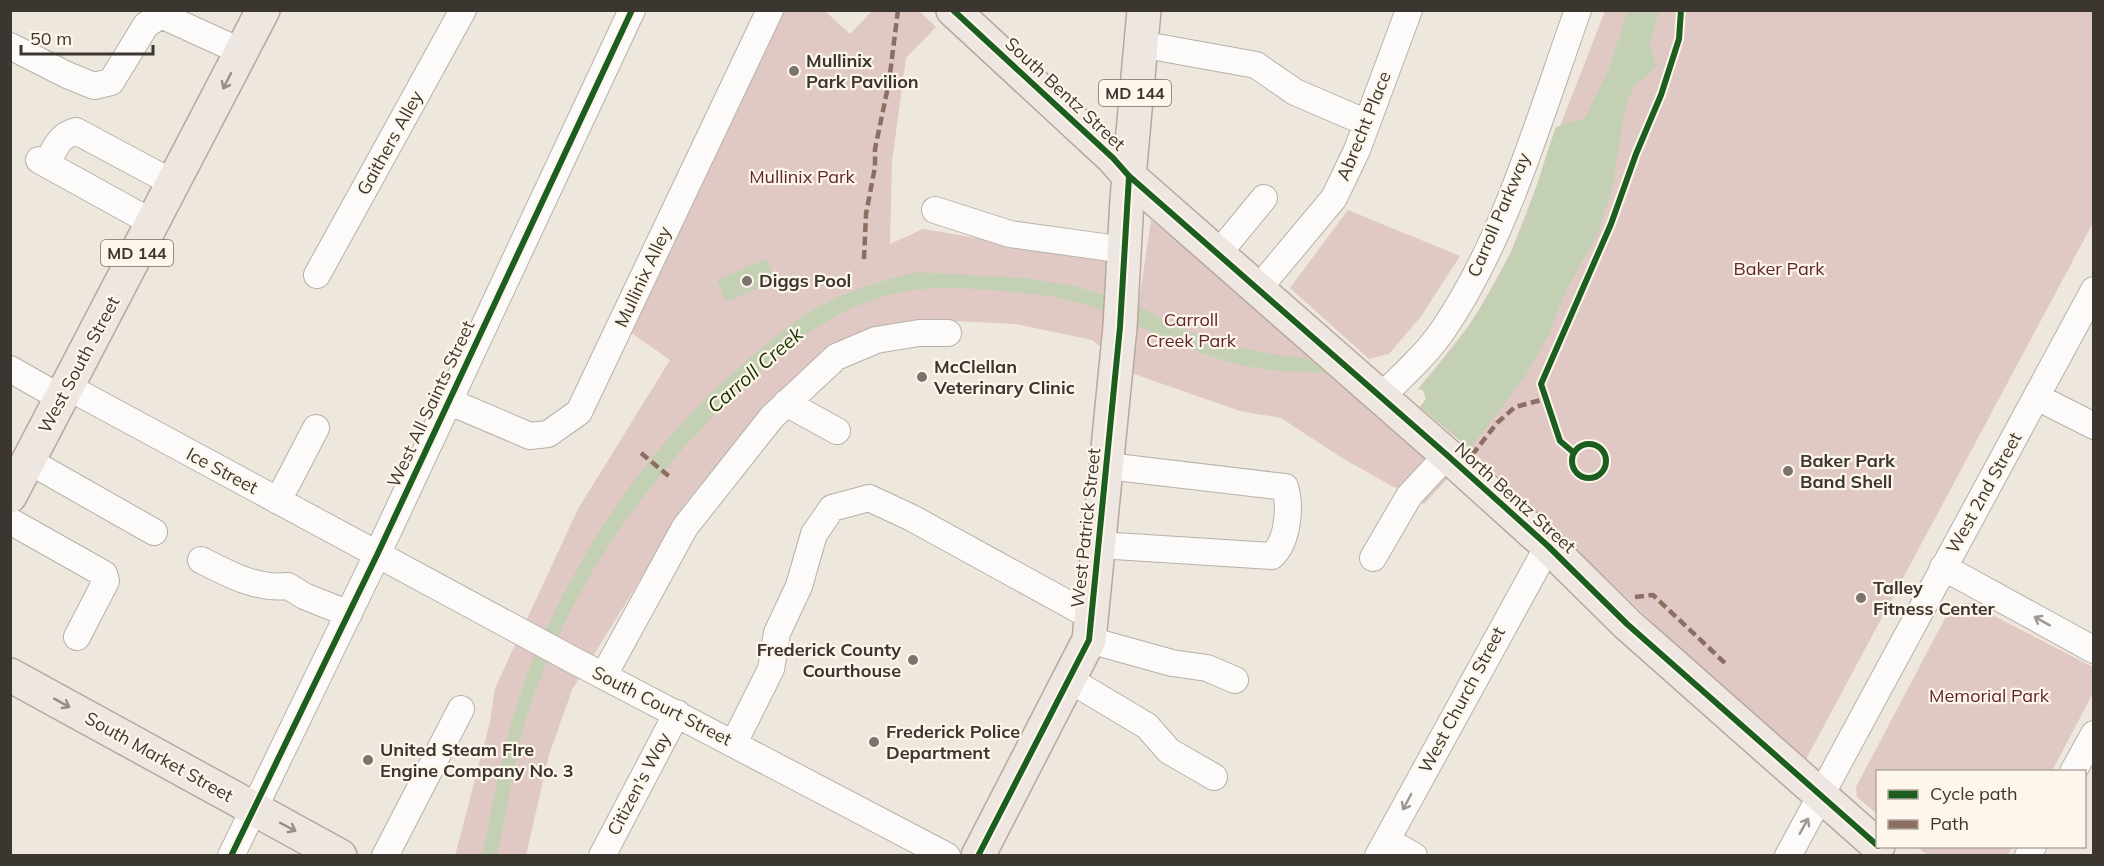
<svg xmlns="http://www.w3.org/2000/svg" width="2104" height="866" font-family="Mulish,sans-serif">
	<rect width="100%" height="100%" fill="#eee7dd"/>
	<!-- green -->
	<path fill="#e0c9c5" d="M 778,11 L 825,11 L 850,34 L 872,11 L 919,11 L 936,27 L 906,58 L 892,162 L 890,244 L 923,229 L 1112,261 L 1111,298 L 1139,302 L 1151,220 L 1338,376 L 1450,476 L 1424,504 L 1342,458 L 1281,418 L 1240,411 L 1134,374 L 1092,340 L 1016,324 L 930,320 L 798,378 L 756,416 L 668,535 L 572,690 L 549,755 L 526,855 L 455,856 L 490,722 L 495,688 L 578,509 L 670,360 L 627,330 Z
		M 1605,11 L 2093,11 L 2093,223 L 1803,765 L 1470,449 L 1420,407 L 1426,399 L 1423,390 L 1418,389 L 1473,321 L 1510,254 Z
		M 1348,210 L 1460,256 L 1422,315 L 1389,354 L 1369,359 L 1290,288 Z
		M 1969,603 L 2091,666 L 2093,669 L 2093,693 L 2052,771 L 1878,772 L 1877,814 L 1857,797 L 1856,787 L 1952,605 Z
		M 1917,847 L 2012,847 L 2007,856 L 1927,855 Z"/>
	<!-- water -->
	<path fill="#c3d0b4" d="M 1627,11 L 1659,11 L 1650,43 L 1656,67 L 1633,87 L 1624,115 L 1612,190 L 1597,235 L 1567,288 L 1548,336 L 1526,375 L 1470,449 L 1420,407 L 1426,399 L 1423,390 L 1418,389 C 1455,349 1485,305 1509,256 C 1529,216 1541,169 1556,127 L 1585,118 L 1609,69 Z
		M 767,259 L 776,281 L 726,302 L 717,280 Z
		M 918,272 L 1024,278 L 1075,286 L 1140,307 L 1183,329 L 1233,346 L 1282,356 L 1307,358 L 1327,373 C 1294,372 1261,371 1229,362 C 1164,344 1109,303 1041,295 C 992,290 938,282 889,295 C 829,311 782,349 738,392 C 646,479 571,585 530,707 C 514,755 509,806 497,855 L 482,856 C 495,793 506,727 530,667 C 579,547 651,441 751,357 C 772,340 792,321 816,308 C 848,291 882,280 918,272 Z"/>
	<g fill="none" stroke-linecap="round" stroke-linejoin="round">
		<defs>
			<path id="minor" d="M 1140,44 L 1256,65 L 1295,92 L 1367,123
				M 10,46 L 67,75 L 94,86 L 111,82 L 146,25 L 161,15 L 242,52
				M 39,160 L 153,223
				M 47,164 C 54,150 59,135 76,131 L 173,183
				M 935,210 L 1010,234 L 1125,250
				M 1218,254 L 1264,198
				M 317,275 L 463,10
				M 1258,289 L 1334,198 L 1357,150 L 1409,10
				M 10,369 L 61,398
				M 68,387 L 573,660 L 947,856
				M 1381,397 C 1402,376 1426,355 1443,330 C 1506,238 1540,115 1578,10
				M 2037,397 L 2094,426
				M 448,401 L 530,436 L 548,434 L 579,412 L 770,10
				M 786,403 L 837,431
				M 29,461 L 154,532
				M 278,501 L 316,428
				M 10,521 L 104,574 L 106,581 L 77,637
				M 1099,545 L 1272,556 C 1288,541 1291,507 1285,487 L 1107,466
				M 1373,558 L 1409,496 L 1447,455
				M 201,560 C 228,574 258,590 288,586 L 304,596 L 349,614
				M 1943,567 L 2094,650
				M 1089,640 L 1172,663 L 1207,668 L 1235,680
				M 604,675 L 685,527 L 772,417 L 836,357 L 876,340 L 919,333 L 948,333
				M 1070,680 L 1147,726 L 1169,751 L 1214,777
				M 734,743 L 771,669 L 777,633 L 799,586 L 814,534 L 832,508 L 869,498 L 912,518 L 1092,617
				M 2073,772 L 2094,734
				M 1387,840 L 1414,856
				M 231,856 L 377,555 L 632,10
				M 385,856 L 461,709
				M 602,856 L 677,713
				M 1378,856 L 1548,546
				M 1788,856 L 2094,290
				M 2028,856 L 2033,846"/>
			<path id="major" d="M 953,10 L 1113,158 L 1129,176 L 1447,455 L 1548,546 L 1627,624 L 1878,846
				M 10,496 L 263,10
				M 10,675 L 340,856
				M 978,856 L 1089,640 L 1120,327 L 1127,199 L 1144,10"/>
		</defs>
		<!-- minor casing -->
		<use href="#minor" stroke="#b6b1a9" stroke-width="28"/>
		<!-- major casing -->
		<use href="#major" stroke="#b7a89e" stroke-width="36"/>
		<!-- minor -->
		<use href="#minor" stroke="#fcfbfa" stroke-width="26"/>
		<!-- major -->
		<use href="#major" stroke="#eee6e1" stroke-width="33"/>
		<!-- quiet -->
		<path stroke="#8d6e63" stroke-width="4.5" stroke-dasharray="9 4.5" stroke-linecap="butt" d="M 864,259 L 866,214 L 875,167 L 875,149 L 889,82 L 898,10
			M 641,453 L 671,478
			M 1472,455 L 1497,423 L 1515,407 L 1545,399
			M 1635,597 L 1653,595 L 1727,665"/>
		<defs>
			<path id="cycleway" d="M 953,10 L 1113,158 L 1129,176 L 1447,455 L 1548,546 L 1627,624 L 1878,846
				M1572 461a17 17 0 1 1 34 0a17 17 0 1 1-34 0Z
				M 1573,452 L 1560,441 L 1541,384 L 1611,224 L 1636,154 L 1661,95 L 1679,39 L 1681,10
				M 231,856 L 377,555 L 632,10
				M 978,856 L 1089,640 L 1120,327 L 1129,176"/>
		</defs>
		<!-- cycleway casing -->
		<use href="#cycleway" stroke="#fef6eb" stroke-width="10"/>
		<!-- cycleway -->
		<use href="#cycleway" stroke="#1b5e20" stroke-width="6"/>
	</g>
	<!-- one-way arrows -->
	<defs><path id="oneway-shaft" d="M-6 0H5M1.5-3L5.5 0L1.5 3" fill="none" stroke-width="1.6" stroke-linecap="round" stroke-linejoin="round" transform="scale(1.5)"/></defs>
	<g stroke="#948e88">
		<use href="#oneway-shaft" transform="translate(227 81) rotate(117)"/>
		<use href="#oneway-shaft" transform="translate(62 703) rotate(29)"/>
		<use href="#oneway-shaft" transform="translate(288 827) rotate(28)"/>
	</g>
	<g stroke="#9c9894">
		<use href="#oneway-shaft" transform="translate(2042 621) rotate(-151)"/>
		<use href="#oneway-shaft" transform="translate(1407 802) rotate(118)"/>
		<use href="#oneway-shaft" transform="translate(1804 826) rotate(-61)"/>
	</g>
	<!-- markers -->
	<g fill="#7a746c" stroke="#fef6eb" stroke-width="2">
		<circle cx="794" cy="71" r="6"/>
		<circle cx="747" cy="281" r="6"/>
		<circle cx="922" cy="377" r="6"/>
		<circle cx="1788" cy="471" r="6"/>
		<circle cx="1861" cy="598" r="6"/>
		<circle cx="913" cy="660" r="6"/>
		<circle cx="874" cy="742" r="6"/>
		<circle cx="368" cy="760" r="6"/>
	</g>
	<g text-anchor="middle" stroke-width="4.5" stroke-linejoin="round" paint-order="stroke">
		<!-- shield labels -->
		<g fill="#fef6eb" stroke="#767067" stroke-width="1.5">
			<rect x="1099" y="80" width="72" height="26" rx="4.5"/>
			<rect x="101" y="240" width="72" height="26" rx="4.5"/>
		</g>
		<g font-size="16" font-weight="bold" fill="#3b362f">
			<text x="1135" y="99">MD 144</text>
			<text x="137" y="259">MD 144</text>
		</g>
		<!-- poi labels -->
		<g font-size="18" font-weight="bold" fill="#3b362f" stroke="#fef6eb" text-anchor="start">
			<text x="806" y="67">Mullinix<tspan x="806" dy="21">Park Pavilion</tspan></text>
			<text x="759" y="287">Diggs Pool</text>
			<text x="934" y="373">McClellan<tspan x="934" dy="21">Veterinary Clinic</tspan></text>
			<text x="1800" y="467">Baker Park<tspan x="1800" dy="21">Band Shell</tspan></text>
			<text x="1873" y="594">Talley<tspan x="1873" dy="21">Fitness Center</tspan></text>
			<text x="901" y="656" text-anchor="end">Frederick County<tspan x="901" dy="21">Courthouse</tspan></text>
			<text x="886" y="738">Frederick Police<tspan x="886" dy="21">Department</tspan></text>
			<text x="380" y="756">United Steam FIre<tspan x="380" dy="21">Engine Company No. 3</tspan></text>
		</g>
		<!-- street labels -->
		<g font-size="18" fill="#3b362f" stroke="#fef6eb">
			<text transform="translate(1065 94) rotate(43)" y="6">South Bentz Street</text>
			<text transform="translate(1364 126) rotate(-68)" y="6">Abrecht Place</text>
			<text transform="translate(390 143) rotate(-61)" y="6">Gaithers Alley</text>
			<text transform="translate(1499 215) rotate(-67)" y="6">Carroll Parkway</text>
			<text transform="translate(643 277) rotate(-65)" y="6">Mullinix Alley</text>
			<text transform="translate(79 365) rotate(-62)" y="6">West South Street</text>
			<text transform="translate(431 404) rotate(-65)" y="6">West All Saints Street</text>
			<text transform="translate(222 471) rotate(28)" y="6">Ice Street</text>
			<text transform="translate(1984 493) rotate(-61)" y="6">West 2nd Street</text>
			<text transform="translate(1515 498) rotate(42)" y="6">North Bentz Street</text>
			<text transform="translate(1086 528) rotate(-84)" y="6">West Patrick Street</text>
			<text transform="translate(1462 700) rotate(-62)" y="6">West Church Street</text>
			<text transform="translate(662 706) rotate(27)" y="6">South Court Street</text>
			<text transform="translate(159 757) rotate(29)" y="6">South Market Street</text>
			<text transform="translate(639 784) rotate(-62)" y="6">Citizen's Way</text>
		</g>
		<!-- park labels -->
		<g font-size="18" fill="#5f252a" stroke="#fef6eb">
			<text x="802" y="183">Mullinix Park</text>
			<text x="1779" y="275">Baker Park</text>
			<text x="1191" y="326">Carroll<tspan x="1191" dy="21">Creek Park</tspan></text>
			<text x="1989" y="702">Memorial Park</text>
		</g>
		<!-- water labels -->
		<g font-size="20" font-style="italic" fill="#1b3400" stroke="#fef6eb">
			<text transform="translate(755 370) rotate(-41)" y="7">Carroll Creek</text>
		</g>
	</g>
	<!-- border -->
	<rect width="2104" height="866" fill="none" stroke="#3b362f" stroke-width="24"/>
	<!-- legend -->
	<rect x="1876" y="770" width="210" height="78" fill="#fef6eb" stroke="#b0a9a0" stroke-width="1.5"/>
	<rect x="1888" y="790" width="30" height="9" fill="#1b5e20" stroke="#b0a9a0" stroke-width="1.5"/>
	<text x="1930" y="800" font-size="18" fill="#3b362f">Cycle path</text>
	<rect x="1888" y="820" width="30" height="9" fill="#8d6e63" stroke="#b0a9a0" stroke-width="1.5"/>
	<text x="1930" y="830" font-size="18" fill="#3b362f">Path</text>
	<!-- scale -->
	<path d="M21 45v9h132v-9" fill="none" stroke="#3b362f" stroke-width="3"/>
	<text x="30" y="45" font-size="18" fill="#3b362f" stroke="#fef6eb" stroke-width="4.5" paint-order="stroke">50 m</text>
</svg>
